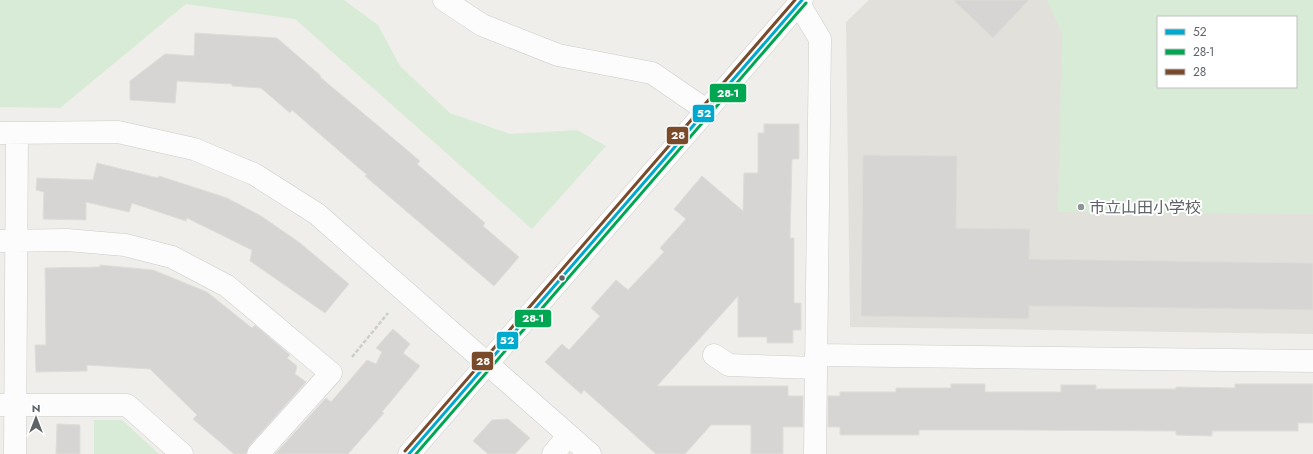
<svg xmlns="http://www.w3.org/2000/svg" width="1313" height="454" font-family="Jost,'Noto Sans JP',sans-serif">
	<rect width="100%" height="100%" fill="#efeeea"/>
	<!-- education -->
	<path fill="#e2e0da" fill-rule="evenodd" d="M 869,0 L 1313,0 L 1313,334 L 850,327 L 846,22 ZM 1158,17 L 1296,17 L 1296,87 L 1158,87 Z"/>
	<!-- green -->
	<path fill="#d8ebd6" fill-rule="evenodd" d="M 0,0 L 344,0 L 378,25 L 400,66 L 450,113 L 510,134 L 577,130 L 606,146 L 532,229 L 295,19 L 186,4 L 60,108 L 0,107 Z
		M 1047,0 L 1313,0 L 1313,214 L 1058,212 L 1062,34 ZM 1158,17 L 1296,17 L 1296,87 L 1158,87 Z
		M 94,420 L 122,420 L 159,454 L 94,454 Z"/>
	<!-- building -->
	<path fill="#d6d5d3" stroke="#deddd9" d="M 953,0 L 1029,0 L 993,38 Z
		M 195,33 L 277,38 L 321,76 L 320,77 L 420,161 L 417,164 L 485,223 L 483,226 L 519,257 L 494,286 L 365,176 L 367,175 L 292,110 L 290,113 L 261,88 L 232,86 L 232,84 L 177,81 L 175,103 L 130,100 L 130,81 L 165,54 L 194,56 Z
		M 764,124 L 799,124 L 799,159 L 792,159 L 790,238 L 794,238 L 794,303 L 801,303 L 801,330 L 793,330 L 793,343 L 767,343 L 767,337 L 738,337 L 738,296 L 657,386 L 788,386 L 788,396 L 803,396 L 803,427 L 783,427 L 783,454 L 751,454 L 751,425 L 711,425 L 685,454 L 656,454 L 584,390 L 581,394 L 545,362 L 562,344 L 569,350 L 600,316 L 591,308 L 616,280 L 628,290 L 664,252 L 660,248 L 686,219 L 674,209 L 702,176 L 743,211 L 744,173 L 758,173 L 758,133 L 764,133 Z
		M 863,155 L 957,156 L 956,228 L 1030,229 L 1029,259 L 1313,263 L 1313,310 L 1029,306 L 1029,319 L 861,316 Z
		M 97,163 L 158,178 L 159,176 L 227,198 L 261,216 L 300,243 L 349,284 L 325,313 L 250,261 L 252,250 L 187,218 L 186,221 L 132,203 L 129,212 L 86,202 L 86,220 L 43,219 L 44,192 L 36,190 L 37,178 L 93,180 Z
		M 100,265 L 153,270 L 207,292 L 252,328 L 255,325 L 290,355 L 287,358 L 297,366 L 295,374 L 306,382 L 249,446 L 246,454 L 234,454 L 193,419 L 197,415 L 150,369 L 87,365 L 87,371 L 36,372 L 35,345 L 46,345 L 45,268 L 100,267 Z
		M 393,329 L 410,344 L 403,353 L 420,366 L 382,412 L 384,413 L 348,454 L 275,454 L 326,398 L 331,402 L 367,360 L 376,364 L 382,352 L 376,348 Z
		M 951,384 L 985,384 L 985,392 L 1061,392 L 1061,385 L 1096,385 L 1096,389 L 1176,389 L 1176,387 L 1235,388 L 1235,384 L 1313,384 L 1313,423 L 1298,423 L 1298,431 L 1212,431 L 1212,436 L 1176,435 L 1176,431 L 1018,430 L 919,430 L 919,435 L 840,435 L 840,427 L 828,427 L 828,396 L 840,396 L 840,392 L 896,392 L 896,388 L 951,388 Z
		M 508,419 L 530,438 L 515,454 L 488,454 L 473,441 L 492,420 Z
		M 57,424 L 80,425 L 80,454 L 56,454 Z"/>
	<g fill="none" stroke-linecap="round" stroke-linejoin="round">
		<defs>
			<path id="minor" d="M 444,0 L 482,25 L 558,55 L 652,73 L 706,110
				M 799,4 L 820,39 L 815,454
				M 0,133 L 118,132 L 194,149 L 254,174 L 317,214 L 590,454
				M 0,241 L 67,240 L 125,245 L 172,257 L 227,286 L 331,373 L 258,454
				M 714,355 L 729,365 L 816,368
				M 816,355 L 1313,361
				M 0,405 L 127,405 L 182,454
				M 15,454 L 17,133
				M 409,454 L 802,0
				M 553,454 L 568,436"/>
		</defs>
		<!-- minor casing -->
		<use href="#minor" stroke="#cbcccc" stroke-width="23"/>
		<!-- path -->
		<path stroke="#cacfcc" stroke-width="2.5" stroke-dasharray="4 2" stroke-linecap="butt" d="M 352,357 L 388,313"/>
		<!-- minor -->
		<use href="#minor" stroke="#fdfcfc" stroke-width="22"/>
		<defs>
			<path id="bus-1" d="M 409,454 L 802,0"/>
			<path id="bus-2" d="M 416,454 L 806,3"/>
			<path id="bus-3" d="M 405,451 L 795,0"/>
		</defs>
		<!-- bus-1 casing -->
		<use href="#bus-1" stroke="#fff" stroke-width="6"/>
		<!-- bus-2 casing -->
		<use href="#bus-2" stroke="#fff" stroke-width="6"/>
		<!-- bus-3 casing -->
		<use href="#bus-3" stroke="#fff" stroke-width="6"/>
		<!-- bus-1 -->
		<use href="#bus-1" stroke="#00a9ce" stroke-width="3"/>
		<!-- bus-2 -->
		<use href="#bus-2" stroke="#00a651" stroke-width="3"/>
		<!-- bus-3 -->
		<use href="#bus-3" stroke="#7a4b2a" stroke-width="3"/>
	</g>
	<!-- markers -->
	<circle fill="#919496" stroke="#fff" stroke-width="1.5" cx="1081" cy="207" r="4"/>
	<circle fill="#5f6368" stroke="#fff" stroke-width="1.5" cx="562" cy="278" r="3.5"/>
	<g text-anchor="middle" stroke-width="4" stroke-linejoin="round" paint-order="stroke">
		<!-- poi labels -->
		<g font-size="16" fill="#5f6368" stroke="#fff" text-anchor="start">
			<text x="1089" y="213">市立山田小学校</text>
		</g>
	</g>
	<g stroke="#fff" stroke-width="1.5">
		<rect x="709" y="83" width="38" height="20" rx="4" fill="#00a651"/>
		<rect x="692" y="104" width="23" height="19" rx="4" fill="#00a9ce"/>
		<rect x="666" y="126" width="23" height="19" rx="4" fill="#7a4b2a"/>
		<rect x="514" y="309" width="38" height="19" rx="4" fill="#00a651"/>
		<rect x="496" y="331" width="23" height="19" rx="4" fill="#00a9ce"/>
		<rect x="471" y="351" width="23" height="20" rx="4" fill="#7a4b2a"/>
	</g>
	<g font-size="11" text-anchor="middle" font-weight="bold" fill="#fff">
		<text x="728" y="97">28-1</text>
		<text x="704" y="117">52</text>
		<text x="678" y="139">28</text>
		<text x="533" y="322">28-1</text>
		<text x="507" y="344">52</text>
		<text x="483" y="365">28</text>
	</g>
	<!-- legend -->
	<rect x="1157" y="16" width="140" height="72" fill="#ffffff" stroke="#bfc1c3"/>
	<rect x="1165" y="29" width="20" height="6" fill="#00a9ce" stroke="#bfc1c3"/>
	<text x="1193" y="36" font-size="12" fill="#5f6368">52</text>
	<rect x="1165" y="49" width="20" height="6" fill="#00a651" stroke="#bfc1c3"/>
	<text x="1193" y="56" font-size="12" fill="#5f6368">28-1</text>
	<rect x="1165" y="69" width="20" height="6" fill="#7a4b2a" stroke="#bfc1c3"/>
	<text x="1193" y="76" font-size="12" fill="#5f6368">28</text>
	<!-- north arrow -->
	<g transform="translate(36 418)" stroke="#ffffff" stroke-width="3" paint-order="stroke">
	<path d="M0-3L7 15L0 10L-7 15Z" fill="#5f6368"/>
	<text y="-6" font-size="11" font-weight="bold" text-anchor="middle" fill="#5f6368">N</text>
	</g>
</svg>
